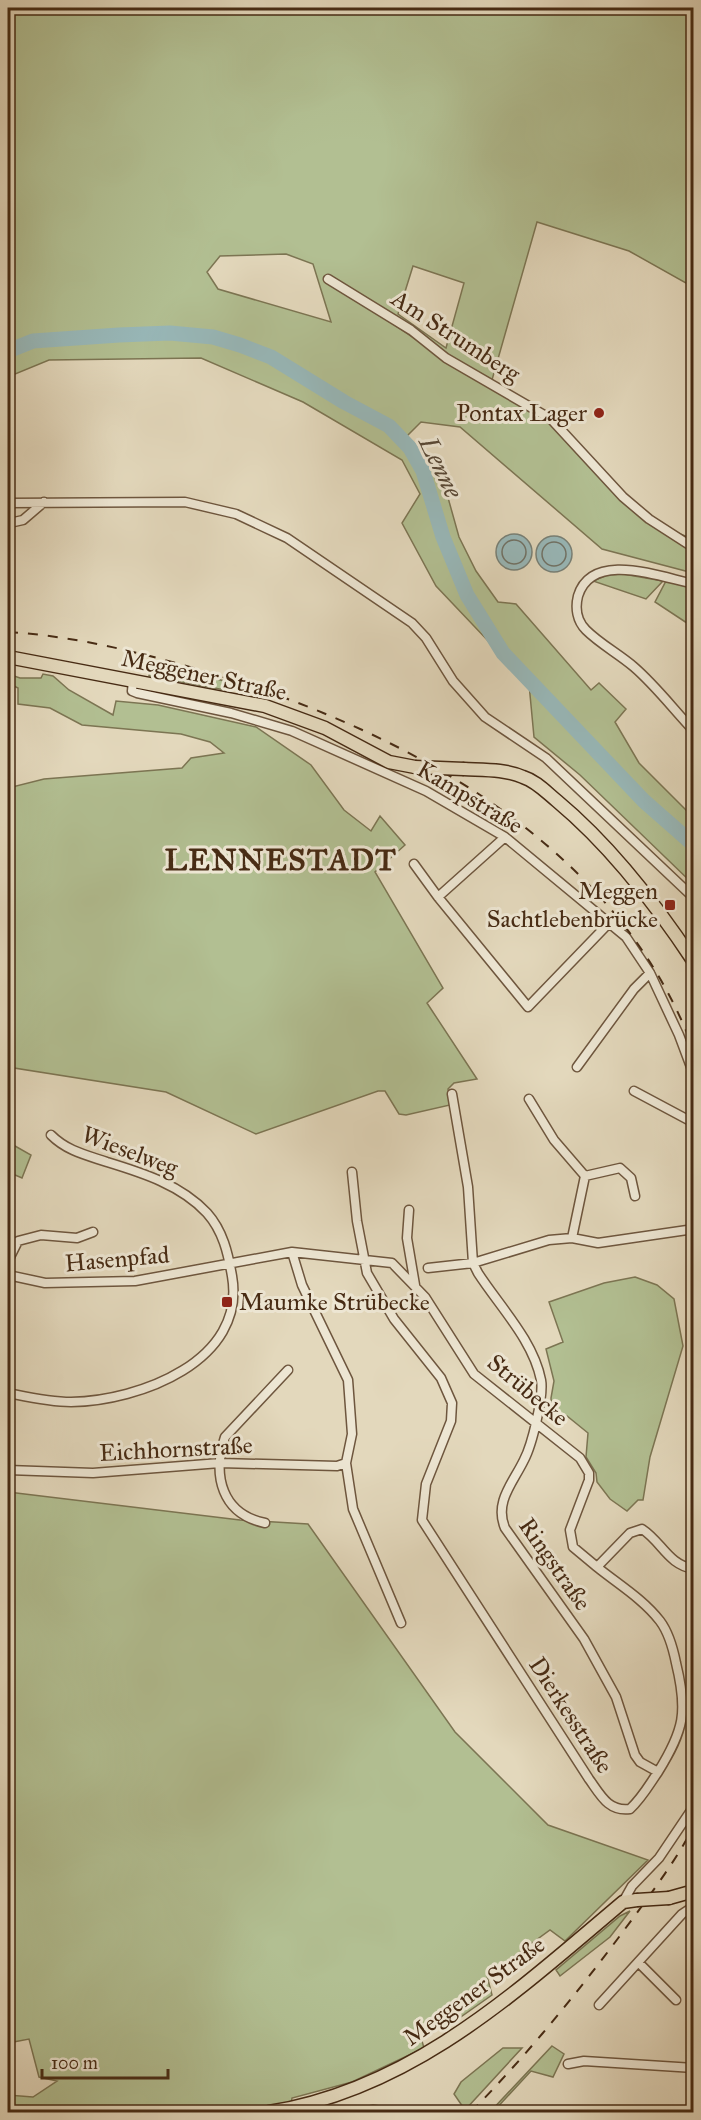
<svg xmlns="http://www.w3.org/2000/svg" width="701" height="2120" font-family="'IM FELL Great Primer',serif">
	<rect width="100%" height="100%" fill="#e3d8bc"/>
	<filter id="stains"><feTurbulence type="fractalNoise" baseFrequency=".00333" numOctaves="4"/><feColorMatrix values="0 0 0 0 .2 0 0 0 0 .09 0 0 0 0 .02 0 0 0 .5 -.17"/></filter>
	<radialGradient id="worn" r=".72"><stop offset=".6" stop-color="#630" stop-opacity="0"/><stop offset="1" stop-color="#630" stop-opacity=".3"/></radialGradient>
	<!-- green -->
	<path fill="#b2bf92" stroke="#7c7553" stroke-width="1.5" fill-rule="evenodd" d="M 8,8 L 693,8 L 693,287 L 629,251 L 537,222 L 492,380 L 459,362 L 370,300 L 366,306 L 456,366 L 554,425 L 647,521 L 693,539 L 693,573 L 602,549 L 460,427 L 421,422 L 407,436 L 427,457 L 447,494 L 459,537 L 476,571 L 498,602 L 516,604 L 591,690 L 599,683 L 626,709 L 615,722 L 639,763 L 693,817 L 693,884 L 580,775 L 534,737 L 529,684 L 436,586 L 402,523 L 420,494 L 402,460 L 303,402 L 201,358 L 49,360 L 8,377 ZM 286,254 L 313,264 L 331,322 L 218,289 L 207,272 L 220,256 ZM 413,266 L 464,283 L 446,348 L 398,314 Z
		M 623,574 L 663,581 L 646,599 L 593,581 L 607,575 Z
		M 666,581 L 693,588 L 693,627 L 655,602 Z
		M 151,662 L 232,683 L 225,690 L 149,676 Z
		M 8,674 L 20,678 L 41,678 L 43,674 L 53,676 L 69,690 L 113,715 L 116,701 L 158,705 L 256,727 L 311,765 L 344,810 L 371,831 L 380,816 L 405,845 L 375,872 L 443,988 L 427,1003 L 477,1079 L 454,1083 L 448,1089 L 450,1105 L 406,1115 L 399,1114 L 385,1091 L 378,1091 L 256,1134 L 166,1092 L 8,1067 L 8,788 L 44,779 L 182,768 L 191,758 L 224,753 L 210,742 L 181,734 L 82,725 L 50,708 L 18,704 L 18,688 L 8,683 Z
		M 8,1142 L 31,1155 L 22,1178 L 8,1172 Z
		M 635,1277 L 657,1285 L 674,1299 L 683,1346 L 650,1457 L 643,1500 L 638,1500 L 627,1511 L 610,1499 L 597,1482 L 596,1473 L 586,1457 L 588,1433 L 567,1416 L 552,1415 L 551,1398 L 554,1381 L 546,1349 L 563,1342 L 549,1302 L 604,1283 Z
		M 8,1492 L 240,1520 L 308,1524 L 455,1732 L 548,1825 L 648,1860 L 565,1941 L 550,1930 L 487,1976 L 492,1995 L 445,2028 L 438,2021 L 420,2034 L 424,2048 L 352,2082 L 292,2098 L 290,2112 L 8,2112 L 8,2095 L 33,2097 L 57,2081 L 39,2077 L 29,2039 L 8,2043 Z
		M 630,1911 L 610,1937 L 560,1976 L 556,1970 L 620,1916 Z
		M 552,2046 L 564,2054 L 553,2077 L 531,2071 L 493,2112 L 490,2112 Z
		M 503,2048 L 522,2048 L 465,2110 L 454,2094 L 461,2082 Z
		M 373,2105 L 423,2112 L 337,2112 Z"/>
	<!-- water -->
	<path fill="#98b8b9" stroke="#788077" stroke-width="1.5" d="M496 552a18 18 0 1 1 36 0a18 18 0 1 1-36 0Z
		M536 554a18 18 0 1 1 36 0a18 18 0 1 1-36 0Z"/>
	<g fill="none" stroke-linecap="round" stroke-linejoin="round">
		<!-- shore -->
		<path stroke="#707266" stroke-width="1.5" d="M502 552a12 12 0 1 1 24 0a12 12 0 1 1-24 0Z
			M542 554a12 12 0 1 1 24 0a12 12 0 1 1-24 0Z"/>
		<!-- river -->
		<path stroke="#98b8b9" stroke-width="15" d="M 8,351 L 33,341 L 119,335 L 170,333 L 213,337 L 240,345 L 271,357 L 344,402 L 389,426 L 410,448 L 423,471 L 443,537 L 467,595 L 503,653 L 644,801 L 694,845"/>
		<defs>
			<path id="street" d="M 328,279 L 411,330 L 446,358 L 551,419 L 623,497 L 649,519 L 694,548
				M 8,503 L 185,502 L 236,514 L 287,538 L 412,623 L 426,638 L 453,681 L 485,717 L 546,758 L 694,898
				M 8,517 L 14,522 L 23,520 L 44,502
				M 694,584 C 660,577 592,550 578,596 C 575,608 577,621 586,630 C 600,644 619,654 634,667 C 656,686 674,710 694,731
				M 133,681 L 132,691 L 137,693 L 231,713 L 292,731 L 426,791 L 505,837 L 626,937 L 650,973 L 679,1035 L 694,1075
				M 414,864 L 438,897 L 528,1007 L 610,922
				M 438,897 L 505,837
				M 577,1067 L 634,989 L 650,973
				M 634,1091 L 694,1123
				M 452,1094 L 468,1187 L 473,1263 L 478,1273 C 500,1307 533,1340 541,1380 C 544,1396 532,1445 524,1460 C 513,1483 494,1502 505,1528 L 584,1639 L 616,1697 L 635,1755 L 640,1762 L 658,1772
				M 529,1099 L 554,1140 L 585,1176
				M 352,1172 L 357,1221 L 367,1273 L 394,1319 L 441,1378 L 452,1403 L 451,1421 L 426,1484 L 422,1520 L 589,1779 C 600,1794 608,1812 630,1809 C 642,1798 649,1785 658,1772 C 684,1730 688,1712 676,1663 C 673,1648 669,1633 660,1621 C 643,1599 618,1584 597,1567 L 630,1533 L 642,1529 C 662,1542 668,1565 694,1569
				M 409,1210 L 407,1238 L 415,1285
				M 572,1238 L 585,1176 L 620,1168 L 631,1178 L 635,1196
				M 292,1252 L 302,1285 L 348,1380 L 352,1434 L 346,1463 L 353,1509 L 401,1623
				M 8,1261 L 18,1241 L 41,1235 L 77,1238 L 93,1232
				M 428,1268 L 473,1263 L 549,1240 L 572,1238 L 598,1243 L 694,1229
				M 8,1275 L 45,1283 L 135,1281 L 292,1252 L 392,1263 L 425,1297 L 474,1374 L 580,1458 L 589,1473 L 589,1480 L 570,1530 L 573,1547 L 597,1567
				M 8,1393 C 28,1397 49,1402 71,1402 C 139,1401 247,1361 232,1276 C 228,1253 223,1231 207,1213 C 181,1185 143,1173 107,1162 C 86,1155 67,1151 51,1135
				M 8,1470 L 93,1473 L 220,1463 L 337,1466 L 346,1463
				M 265,1523 C 222,1514 212,1476 225,1437 L 288,1370
				M 623,1902 L 632,1886 L 659,1858 L 694,1806
				M 639,1963 L 676,2000
				M 599,2005 L 682,1914 L 694,1906
				M 568,2064 L 584,2061 L 694,2068"/>
			<path id="primary" d="M 8,657 L 265,706 L 325,728 L 389,762 L 415,767
				M 464,769 C 484,770 505,769 523,777 C 536,781 546,792 557,801 C 611,846 655,903 694,962
				M 669,1898 L 694,1891
				M 269,2112 C 412,2089 515,1993 623,1902 L 637,1900"/>
		</defs>
		<!-- street casing -->
		<use href="#street" stroke="#6e563e" stroke-width="11"/>
		<!-- primary casing -->
		<use href="#primary" stroke="#472b14" stroke-width="15"/>
		<!-- street -->
		<use href="#street" stroke="#ede6d3" stroke-width="8"/>
		<!-- primary -->
		<use href="#primary" stroke="#e3d8bc" stroke-width="12"/>
		<!-- rail -->
		<path stroke="#472b14" stroke-width="2" stroke-dasharray="10 10" stroke-linecap="butt" d="M 8,632 C 75,636 143,653 207,672 C 405,731 619,845 694,1051
			M 471,2112 C 526,2056 575,1996 622,1933 C 647,1899 674,1864 694,1826"/>
		<defs>
			<path id="primary-bridge" d="M 415,767 L 464,769
				M 637,1900 L 669,1898"/>
		</defs>
		<!-- primary-bridge casing -->
		<use href="#primary-bridge" stroke="#472b14" stroke-width="15" stroke-linecap="butt"/>
		<!-- primary-bridge -->
		<use href="#primary-bridge" stroke="#e3d8bc" stroke-width="12"/>
	</g>
	<!-- markers -->
	<g fill="#8f2418" stroke="#ede6d3" stroke-width="2">
		<circle cx="599" cy="413" r="6"/>
		<rect x="664" y="899" width="12" height="12" rx="3"/>
		<rect x="221" y="1296" width="12" height="12" rx="3"/>
	</g>
	<g text-anchor="middle" stroke-width="6" stroke-linejoin="round" paint-order="stroke">
		<!-- street labels -->
		<g font-size="24" fill="#472b14" stroke="#ede6d3">
			<text transform="translate(456 336) rotate(33)" y="8">Am Strumberg</text>
			<text transform="translate(204 675) rotate(12)" y="8">Meggener Straße</text>
			<text transform="translate(470 797) rotate(31)" y="8">Kampstraße</text>
			<text transform="translate(130 1151) rotate(21)" y="8">Wieselweg</text>
			<text transform="translate(117 1259) rotate(-5)" y="8">Hasenpfad</text>
			<text transform="translate(528 1390) rotate(40)" y="8">Strübecke</text>
			<text transform="translate(176 1449) rotate(-3)" y="8">Eichhornstraße</text>
			<text transform="translate(555 1564) rotate(55)" y="8">Ringstraße</text>
			<text transform="translate(571 1715) rotate(57)" y="8">Dierkesstraße</text>
			<text transform="translate(474 1991) rotate(-36)" y="8">Meggener Straße</text>
		</g>
		<!-- poi labels -->
		<g font-size="24" fill="#472b14" stroke="#ede6d3" text-anchor="end">
			<text x="587" y="421">Pontax Lager</text>
			<text x="658" y="899">Meggen<tspan x="658" dy="28">Sachtlebenbrücke</tspan></text>
			<text x="239" y="1310" text-anchor="start">Maumke Strübecke</text>
		</g>
		<!-- water labels -->
		<g font-size="26" font-style="italic" fill="#574735" stroke="#ede6d3">
			<text transform="translate(441 467) rotate(64)" y="9">Lenne</text>
		</g>
		<!-- district labels -->
		<g font-size="30" font-weight="bold" letter-spacing="1.5" fill="#472b14" stroke="#ede6d3">
			<text x="281" y="870">LENNESTADT</text>
		</g>
	</g>
	<!-- margin -->
	<rect width="701" height="2120" fill="none" stroke="#e3d8bc" stroke-width="30"/>
	<rect x="9" y="9" width="683" height="2102" fill="none" stroke="#472b14" stroke-width="3"/>
	<rect x="15" y="15" width="671" height="2090" fill="none" stroke="#472b14" stroke-width="1.5"/>
	<!-- scale -->
	<path d="M42 2069v9h126v-9" fill="none" stroke="#472b14" stroke-width="3"/>
	<text x="51" y="2069" font-size="18" fill="#472b14" stroke="#ede6d3" stroke-width="4.5" paint-order="stroke">100 m</text>
	<rect width="100%" height="100%" filter="url(#stains)"/>
	<rect width="100%" height="100%" fill="url(#worn)"/>
</svg>
